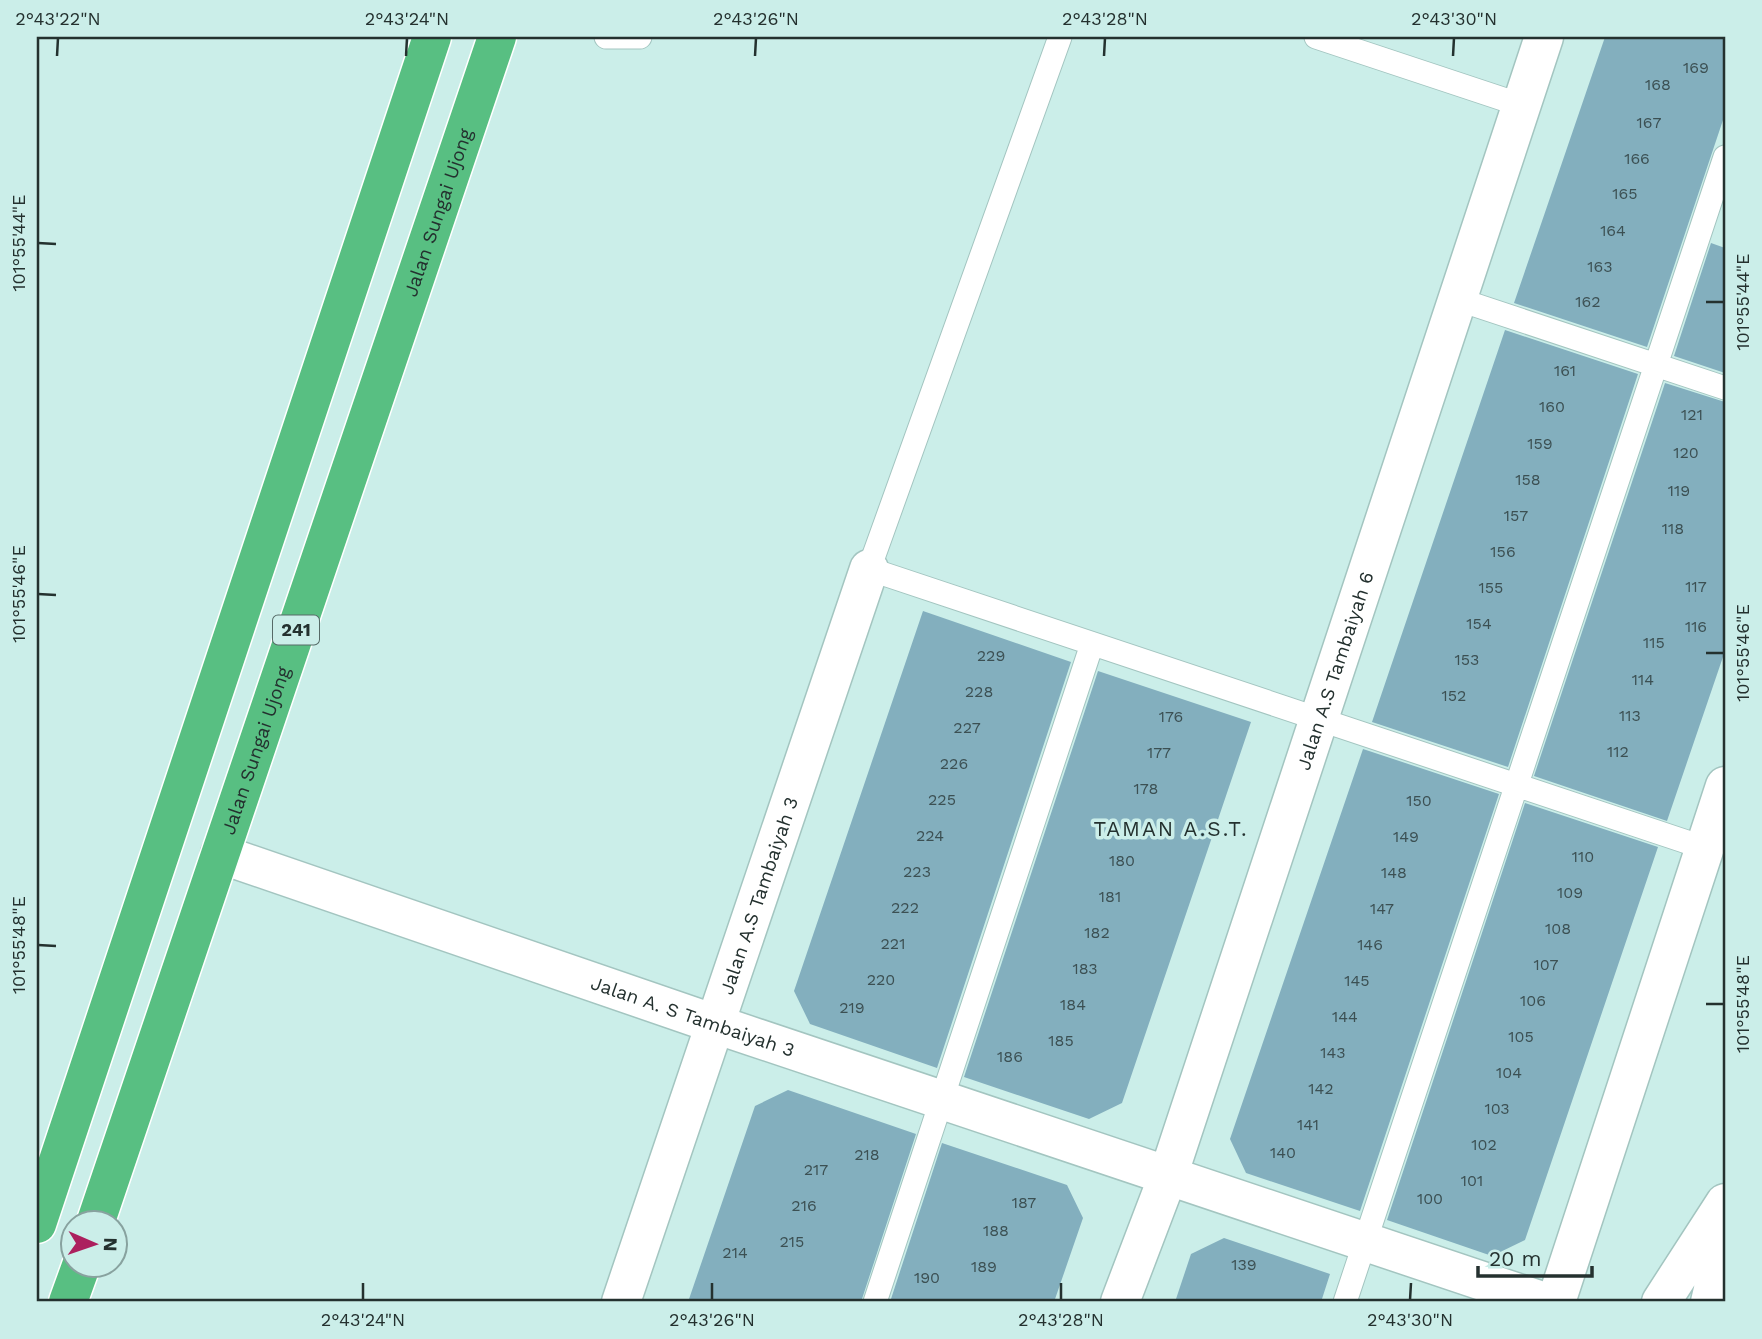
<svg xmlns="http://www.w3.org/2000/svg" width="1762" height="1339" font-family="'Work Sans',sans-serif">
	<rect width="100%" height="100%" fill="#cbeee9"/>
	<!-- building -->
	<path fill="#83afbe" d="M 1605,37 L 1725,37 L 1725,114 L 1647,347 L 1514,303 Z
		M 1711,243 L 1725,248 L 1725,373 L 1674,356 Z
		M 1505,330 L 1638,374 L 1508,767 L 1372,722 Z
		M 1665,383 L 1725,402 L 1725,651 L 1667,821 L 1534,776 Z
		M 923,611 L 1071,662 L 937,1068 L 810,1024 L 794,991 Z
		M 1098,671 L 1251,722 L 1122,1103 L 1089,1119 L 964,1077 Z
		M 1363,749 L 1499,794 L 1360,1211 L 1246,1173 L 1230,1139 Z
		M 1525,803 L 1658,847 L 1525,1240 L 1492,1256 L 1387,1220 Z
		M 788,1090 L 916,1134 L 861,1302 L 688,1302 L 755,1106 Z
		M 942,1143 L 1067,1185 L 1083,1218 L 1054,1302 L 890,1302 Z
		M 1224,1238 L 1330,1274 L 1321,1302 L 1175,1302 L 1191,1254 Z"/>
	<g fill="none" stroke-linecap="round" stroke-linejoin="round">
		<defs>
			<path id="service" d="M 606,37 L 640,37
				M 1060,37 L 869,569 L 1705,848
				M 1316,37 L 1521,105
				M 1457,299 L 1725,388
				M 875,1302 L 1092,644
				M 1345,1302 L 1725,157"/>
			<g id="minor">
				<path id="s1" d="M 220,854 L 715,1024 L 1545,1302"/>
				<path id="s2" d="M 621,1302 L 869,569"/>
				<path id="s3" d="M 1120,1302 L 1168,1176 L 1544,37"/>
				<path d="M 1556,1302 L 1725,786"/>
			</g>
			<path id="tertiary" d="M 1661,1302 L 1725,1203
				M 1710,1302 L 1725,1238"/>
			<g id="trunk">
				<path d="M 37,1224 L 432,37"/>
				<path id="s4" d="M 95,1224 L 497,37"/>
				<path d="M 68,1302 L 81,1266"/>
			</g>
		</defs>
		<!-- service casing -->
		<use href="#service" stroke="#a3c5c0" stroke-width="25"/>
		<!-- minor casing -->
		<use href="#minor" stroke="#a3c5c0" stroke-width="41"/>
		<!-- tertiary casing -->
		<use href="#tertiary" stroke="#a3c5c0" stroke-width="41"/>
		<!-- trunk casing -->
		<use href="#trunk" stroke="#fff" stroke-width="41"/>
		<!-- service -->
		<use href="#service" stroke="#fff" stroke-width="23"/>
		<!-- minor -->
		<use href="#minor" stroke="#fff" stroke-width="38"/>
		<!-- tertiary -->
		<use href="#tertiary" stroke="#fff" stroke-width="38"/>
		<!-- trunk -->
		<use href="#trunk" stroke="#58bf82" stroke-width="38"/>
	</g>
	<!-- ticks -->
	<path fill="none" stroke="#24312f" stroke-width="2.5" d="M 57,56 L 58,38M 406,56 L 407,38M 755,56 L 756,38M 1104,56 L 1105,38M 1453,56 L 1454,38M 38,243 L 56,244M 1706,302 L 1724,302M 38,594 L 56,595M 1706,653 L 1724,653M 38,945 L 56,946M 1706,1004 L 1724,1004M 363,1300 L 363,1283M 712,1300 L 712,1283M 1061,1300 L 1061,1283M 1410,1300 L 1411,1283"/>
	<g text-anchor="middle" stroke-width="7" stroke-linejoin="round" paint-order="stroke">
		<!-- number labels -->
		<g font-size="16" fill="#3c5053">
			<text x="1696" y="73">169</text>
			<text x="1658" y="90">168</text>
			<text x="1649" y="128">167</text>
			<text x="1637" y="164">166</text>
			<text x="1625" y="199">165</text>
			<text x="1613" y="236">164</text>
			<text x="1600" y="272">163</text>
			<text x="1588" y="307">162</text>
			<text x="1565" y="376">161</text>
			<text x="1552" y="412">160</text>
			<text x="1692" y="420">121</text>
			<text x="1540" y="449">159</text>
			<text x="1686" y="458">120</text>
			<text x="1528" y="485">158</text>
			<text x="1679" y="496">119</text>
			<text x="1516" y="521">157</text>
			<text x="1673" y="534">118</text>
			<text x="1503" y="557">156</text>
			<text x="1696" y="592">117</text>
			<text x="1491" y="593">155</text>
			<text x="1479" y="629">154</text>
			<text x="1696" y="632">116</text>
			<text x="1654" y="648">115</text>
			<text x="991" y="661">229</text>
			<text x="1467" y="665">153</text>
			<text x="1643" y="685">114</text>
			<text x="979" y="697">228</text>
			<text x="1454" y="701">152</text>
			<text x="1630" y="721">113</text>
			<text x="1171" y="722">176</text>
			<text x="967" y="733">227</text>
			<text x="1618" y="757">112</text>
			<text x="1159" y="758">177</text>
			<text x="954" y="769">226</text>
			<text x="1146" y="794">178</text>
			<text x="942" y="805">225</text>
			<text x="1419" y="806">150</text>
			<text x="930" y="841">224</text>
			<text x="1406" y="842">149</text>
			<text x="1583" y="862">110</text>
			<text x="1122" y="866">180</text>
			<text x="917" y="877">223</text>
			<text x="1394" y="878">148</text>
			<text x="1570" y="898">109</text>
			<text x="1110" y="902">181</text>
			<text x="905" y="913">222</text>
			<text x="1382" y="914">147</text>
			<text x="1558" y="934">108</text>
			<text x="1097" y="938">182</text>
			<text x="893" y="949">221</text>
			<text x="1370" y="950">146</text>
			<text x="1546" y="970">107</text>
			<text x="1085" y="974">183</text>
			<text x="881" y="985">220</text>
			<text x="1357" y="986">145</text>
			<text x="1533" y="1006">106</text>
			<text x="1073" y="1010">184</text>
			<text x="852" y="1013">219</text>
			<text x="1345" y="1022">144</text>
			<text x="1521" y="1042">105</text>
			<text x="1061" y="1046">185</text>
			<text x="1333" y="1058">143</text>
			<text x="1010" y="1062">186</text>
			<text x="1509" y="1078">104</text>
			<text x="1321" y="1094">142</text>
			<text x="1497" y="1114">103</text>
			<text x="1308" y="1130">141</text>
			<text x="1484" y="1150">102</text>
			<text x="1283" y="1158">140</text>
			<text x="867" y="1160">218</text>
			<text x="816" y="1175">217</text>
			<text x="1472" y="1186">101</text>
			<text x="1430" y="1204">100</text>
			<text x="1024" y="1208">187</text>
			<text x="804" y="1211">216</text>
			<text x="996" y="1236">188</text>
			<text x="792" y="1247">215</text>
			<text x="735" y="1258">214</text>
			<text x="1244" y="1270">139</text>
			<text x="984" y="1272">189</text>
			<text x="927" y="1283">190</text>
		</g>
		<!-- shield labels -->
		<rect fill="#cbeee9" stroke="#566a67" stroke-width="2" x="273" y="615.5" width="46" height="29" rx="5"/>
		<g font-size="18" font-weight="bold" fill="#24312f">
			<text x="296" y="636">241</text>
		</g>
		<!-- street labels -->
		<g font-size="19" fill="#24312f" stroke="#cbeee9">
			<text dy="7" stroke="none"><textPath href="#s4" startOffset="1068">Jalan Sungai Ujong</textPath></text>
			<text dy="7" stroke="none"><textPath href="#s3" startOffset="667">Jalan A.S Tambaiyah 6</textPath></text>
			<text dy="7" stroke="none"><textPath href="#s4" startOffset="500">Jalan Sungai Ujong</textPath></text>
			<text dy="7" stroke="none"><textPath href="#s2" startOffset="429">Jalan A.S Tambaiyah 3</textPath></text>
			<text dy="7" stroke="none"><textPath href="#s1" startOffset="500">Jalan A. S Tambaiyah 3</textPath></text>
		</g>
		<!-- neighbourhood labels -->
		<g font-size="21" letter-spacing="2" fill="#24312f" stroke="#cbeee9">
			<text x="1171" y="836">TAMAN A.S.T.</text>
		</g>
	</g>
	<!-- border -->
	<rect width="1762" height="1339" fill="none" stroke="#cbeee9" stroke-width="77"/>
	<!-- north arrow -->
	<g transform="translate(94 1244) rotate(92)"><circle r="33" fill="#cbeee9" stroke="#88a29f" stroke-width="2"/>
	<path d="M0-5L12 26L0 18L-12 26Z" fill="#ac205e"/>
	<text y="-10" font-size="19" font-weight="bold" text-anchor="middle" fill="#24312f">N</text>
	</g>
	<!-- scale -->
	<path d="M1478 1266v10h114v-10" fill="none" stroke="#24312f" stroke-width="3.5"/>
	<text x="1489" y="1266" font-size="21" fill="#24312f" stroke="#cbeee9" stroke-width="5" paint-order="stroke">20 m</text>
	<rect x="38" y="38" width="1686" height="1262" fill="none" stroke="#24312f" stroke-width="2.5"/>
	<g font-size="18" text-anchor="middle" fill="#24312f">
		<text x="58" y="25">2°43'22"N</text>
		<text x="407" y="25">2°43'24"N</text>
		<text x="756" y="25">2°43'26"N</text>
		<text x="1105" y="25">2°43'28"N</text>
		<text x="1454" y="25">2°43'30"N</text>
		<text transform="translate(19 243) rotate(-90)" y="6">101°55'44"E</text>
		<text transform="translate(1743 302) rotate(-90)" y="6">101°55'44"E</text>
		<text transform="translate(19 594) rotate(-90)" y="6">101°55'46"E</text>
		<text transform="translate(1743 653) rotate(-90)" y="6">101°55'46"E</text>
		<text transform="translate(19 945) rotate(-90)" y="6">101°55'48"E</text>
		<text transform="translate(1743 1004) rotate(-90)" y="6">101°55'48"E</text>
		<text x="363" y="1326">2°43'24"N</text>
		<text x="712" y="1326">2°43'26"N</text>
		<text x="1061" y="1326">2°43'28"N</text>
		<text x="1410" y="1326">2°43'30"N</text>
	</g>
</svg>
